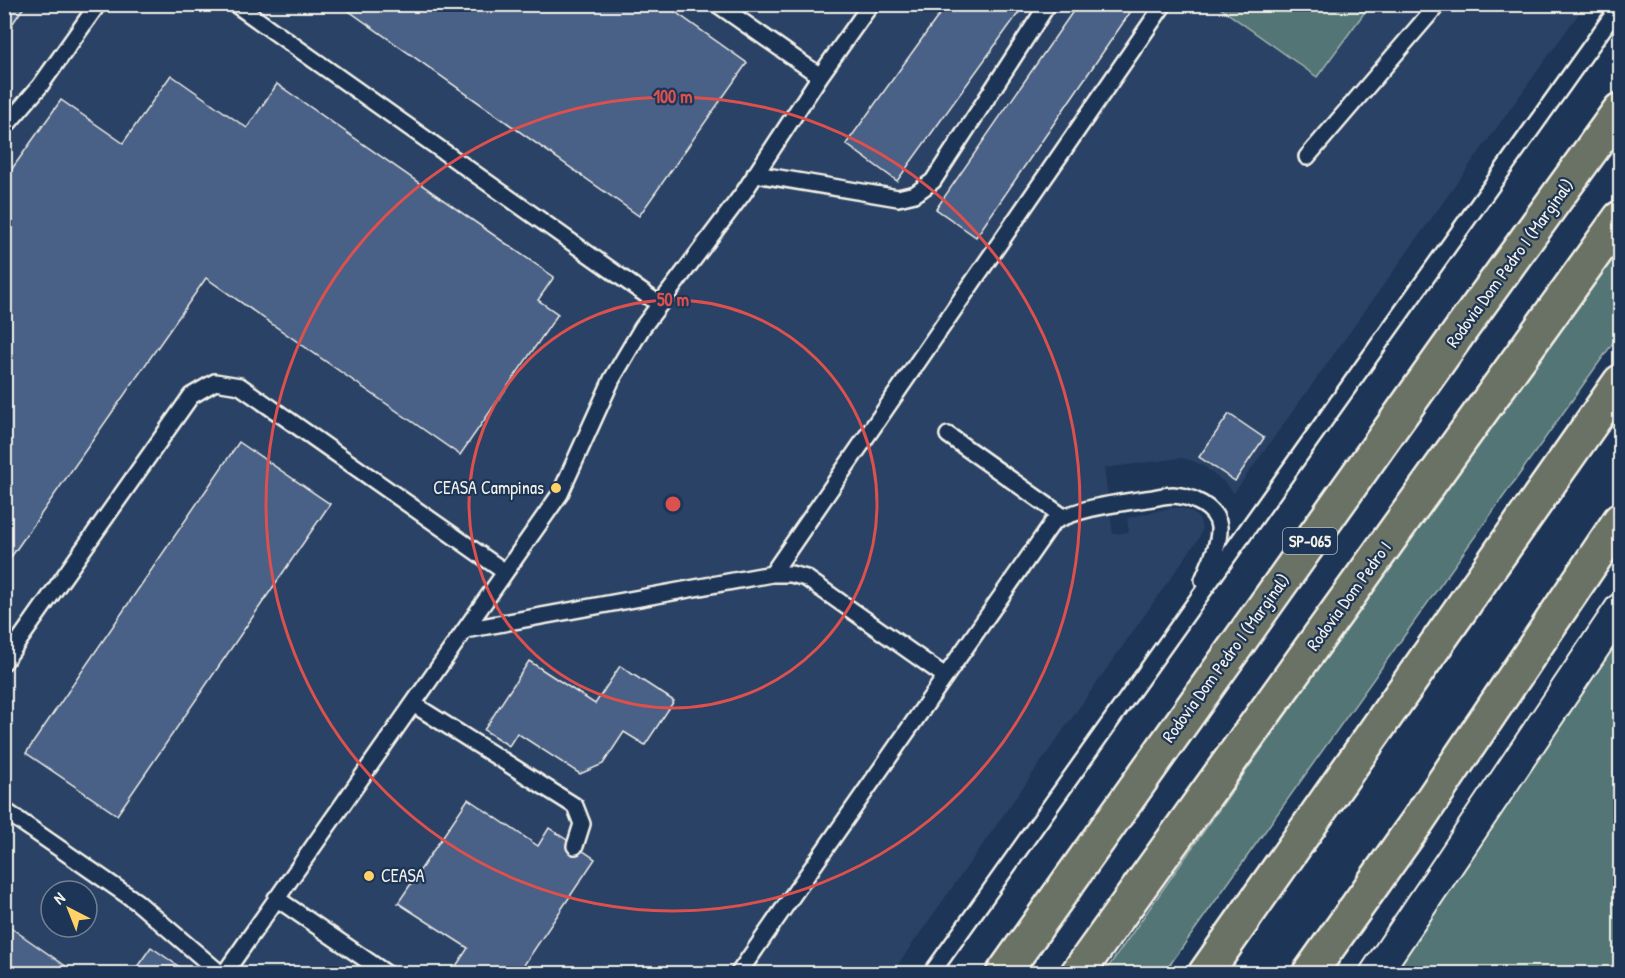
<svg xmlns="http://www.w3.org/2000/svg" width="1625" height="978" font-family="'Patrick Hand',sans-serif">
	<rect width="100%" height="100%" fill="#1d3557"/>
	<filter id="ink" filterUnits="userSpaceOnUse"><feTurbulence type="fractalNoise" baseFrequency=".0167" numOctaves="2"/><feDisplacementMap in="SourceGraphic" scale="12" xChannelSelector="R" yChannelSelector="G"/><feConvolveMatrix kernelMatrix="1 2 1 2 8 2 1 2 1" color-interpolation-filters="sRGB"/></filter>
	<g filter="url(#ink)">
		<!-- built -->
		<path fill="#2a4265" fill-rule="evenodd" d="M 5,5 L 1585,5 L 1234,493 L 1225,483 L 1202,465 L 1190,460 L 1181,458 L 1104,468 L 1113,534 L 1129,532 L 1127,518 L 1169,508 L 1182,508 L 1192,512 L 1200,520 L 1202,529 L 1199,538 L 892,973 L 5,974 ZM 51,891 L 87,891 L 87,927 L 51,927 Z"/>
		<!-- green -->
		<path fill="#537576" stroke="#a4b3af" stroke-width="1.5" d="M 1221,4 L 1370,4 L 1370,5 L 1317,77 L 1219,7 Z
			M 1620,246 L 1620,333 L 1164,973 L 1104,973 L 1308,683 Z
			M 1620,631 L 1620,973 L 1391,973 Z"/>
		<!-- building -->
		<path fill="#4a6087" stroke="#f4f1e8" stroke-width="1.5" d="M 4,4 L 26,4 L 4,36 Z
			M 339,4 L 664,4 L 747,63 L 639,216 Z
			M 947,4 L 1025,4 L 897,181 L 846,144 Z
			M 1078,4 L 1136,4 L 976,237 L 936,209 Z
			M 171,75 L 247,128 L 277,84 L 554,277 L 538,300 L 558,314 L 460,455 L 206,278 L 4,567 L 4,180 L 61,100 L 123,143 Z
			M 1229,414 L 1264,438 L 1235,481 L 1199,457 Z
			M 239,442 L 330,504 L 117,815 L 26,753 Z
			M 529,661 L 595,704 L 620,666 L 674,701 L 645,745 L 624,732 L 603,764 L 580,774 L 517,733 L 509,746 L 484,730 Z
			M 468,799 L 538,846 L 549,828 L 595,859 L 518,974 L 467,974 L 456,966 L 468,948 L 398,903 Z
			M 4,923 L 77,974 L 4,974 Z
			M 151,947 L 181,968 L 177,974 L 132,974 Z"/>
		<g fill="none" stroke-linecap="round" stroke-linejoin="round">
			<defs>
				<path id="service" d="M 235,4 L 659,304
					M 717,4 L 820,76
					M 4,128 L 40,86 L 98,4
					M 1307,157 L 1438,4
					M 755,174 L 898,198 L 915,194 L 933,181 L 1048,4
					M 948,435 L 1058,513
					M 772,574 L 1164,4
					M 465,630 L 772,574 L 791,574 L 806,578 L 945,676
					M 4,662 L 191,396 L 215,382 L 240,386 L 505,572
					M 413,704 L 575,806 L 582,824 L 575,846
					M 4,810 L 137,902 L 221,974
					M 276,898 L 387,974
					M 224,974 L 560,494 L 612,379 L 642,328 L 744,192 L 820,76 L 871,4
					M 738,974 L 1053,522 C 1082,507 1114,504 1146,499 C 1155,498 1165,495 1173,495 C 1191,496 1217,507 1219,527 C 1220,545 1209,564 1203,580
					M 931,974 L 1620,5"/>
				<path id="minor" d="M 1375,974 L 1620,609"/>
				<path id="trunk" d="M 1003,974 L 1458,334 L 1620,110
					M 1309,974 L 1417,822 L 1620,520"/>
				<path id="motorway" d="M 1077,974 L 1620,218
					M 1205,974 L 1620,382"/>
			</defs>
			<!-- service casing -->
			<use href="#service" stroke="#f4f1e8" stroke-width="20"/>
			<!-- minor casing -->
			<use href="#minor" stroke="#f4f1e8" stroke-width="34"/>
			<!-- trunk casing -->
			<use href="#trunk" stroke="#f4f1e8" stroke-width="38"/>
			<!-- motorway casing -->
			<use href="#motorway" stroke="#f4f1e8" stroke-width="38"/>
			<!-- service -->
			<use href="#service" stroke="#1d3557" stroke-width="15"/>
			<!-- minor -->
			<use href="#minor" stroke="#1d3557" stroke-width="30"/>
			<!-- trunk -->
			<use href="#trunk" stroke="#6b7165" stroke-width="33"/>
			<!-- motorway -->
			<use href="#motorway" stroke="#6b7165" stroke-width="33"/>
		</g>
	</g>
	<!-- distance rings -->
	<g fill="none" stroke="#dc504e" stroke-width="3">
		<circle cx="673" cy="504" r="204"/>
		<circle cx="673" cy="504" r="407"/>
	</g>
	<!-- markers -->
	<g fill="#ffd166" stroke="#1d3557" stroke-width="2">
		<circle cx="556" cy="488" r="6"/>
		<circle cx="369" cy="876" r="6"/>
	</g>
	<g text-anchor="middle" stroke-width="4.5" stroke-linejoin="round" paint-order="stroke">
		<!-- shield labels -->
		<rect fill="#1d3557" stroke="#b4b9bc" stroke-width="1.5" x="1283" y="528" width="54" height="26" rx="4.5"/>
		<g font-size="16" font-weight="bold" fill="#f4f1e8">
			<text x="1310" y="547">SP-065</text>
		</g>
		<!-- street labels -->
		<g font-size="18" fill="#f4f1e8" stroke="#1d3557">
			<text transform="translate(1510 263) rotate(-54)" y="6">Rodovia Dom Pedro I (Marginal)</text>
			<text transform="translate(1349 596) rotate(-54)" y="6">Rodovia Dom Pedro I</text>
			<text transform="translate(1226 658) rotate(-54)" y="6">Rodovia Dom Pedro I (Marginal)</text>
		</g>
		<!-- poi labels -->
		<g font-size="18" fill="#f4f1e8" stroke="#1d3557" text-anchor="end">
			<text x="544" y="494">CEASA Campinas</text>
			<text x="381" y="882" text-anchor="start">CEASA</text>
		</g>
	</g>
	<circle cx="673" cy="504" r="9" fill="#dc504e" stroke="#1d3557" stroke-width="3"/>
	<g font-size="18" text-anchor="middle" font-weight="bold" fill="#dc504e" stroke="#1d3557" stroke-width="4.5" stroke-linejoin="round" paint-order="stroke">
		<text x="673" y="103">100 m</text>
		<text x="673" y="306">50 m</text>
	</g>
	<!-- margin -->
	<rect width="1625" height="978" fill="none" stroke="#1d3557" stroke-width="24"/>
	<rect x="12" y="12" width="1601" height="954" fill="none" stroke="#f4f1e8" stroke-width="2" filter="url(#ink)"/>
	<!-- north arrow -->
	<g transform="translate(69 909) rotate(318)"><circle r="28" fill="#1d3557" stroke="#738091" stroke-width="1.5"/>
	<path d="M0-4.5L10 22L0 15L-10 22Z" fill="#ffd166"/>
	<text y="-9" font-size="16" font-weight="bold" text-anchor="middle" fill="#f4f1e8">N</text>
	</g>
</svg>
